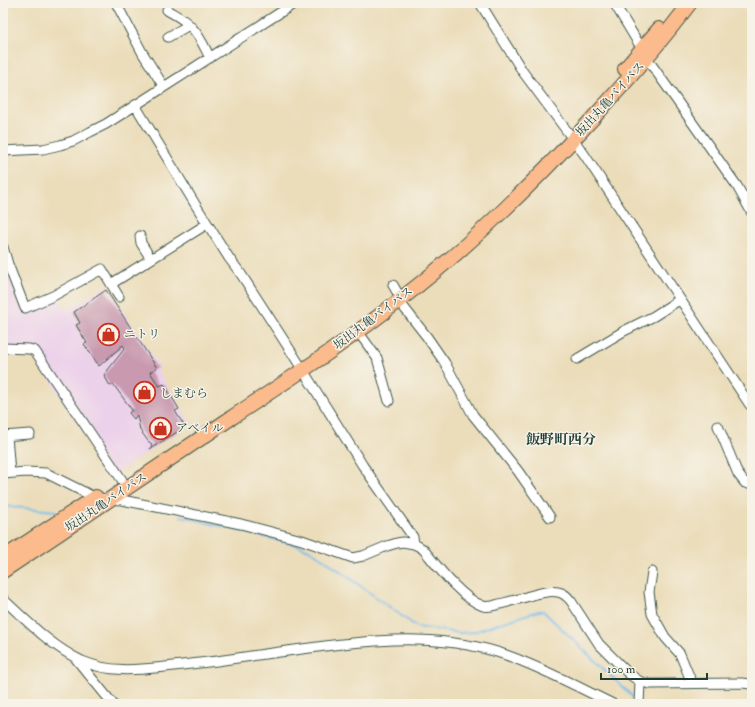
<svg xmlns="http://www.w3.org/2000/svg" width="755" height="707" font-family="'IM FELL Double Pica','Noto Serif JP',serif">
	<rect width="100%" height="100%" fill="#f7f3e8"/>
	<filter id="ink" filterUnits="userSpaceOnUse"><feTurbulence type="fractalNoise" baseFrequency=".025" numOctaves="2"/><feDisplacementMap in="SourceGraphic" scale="8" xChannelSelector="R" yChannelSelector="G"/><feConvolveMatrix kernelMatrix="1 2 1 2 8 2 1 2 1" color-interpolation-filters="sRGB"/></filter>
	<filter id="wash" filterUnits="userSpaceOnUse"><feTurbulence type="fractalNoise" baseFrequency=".012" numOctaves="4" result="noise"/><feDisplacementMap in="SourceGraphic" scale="16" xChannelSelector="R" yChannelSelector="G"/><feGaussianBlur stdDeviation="0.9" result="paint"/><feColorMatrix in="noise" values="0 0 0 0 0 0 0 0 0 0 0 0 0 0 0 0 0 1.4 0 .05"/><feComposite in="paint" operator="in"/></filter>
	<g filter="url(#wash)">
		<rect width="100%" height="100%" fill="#ebddba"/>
		<!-- built -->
		<path fill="#ecd1ea" d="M 3,258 L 24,310 L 56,296 L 66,310 L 107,286 L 160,368 L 158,371 L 191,424 L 114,474 L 76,421 L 34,354 L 30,352 L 3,352 Z"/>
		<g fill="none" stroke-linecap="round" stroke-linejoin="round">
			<!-- stream -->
			<path stroke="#74bcec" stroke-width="2" d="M 3,506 L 56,511
				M 181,516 L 297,545 L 309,550 L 322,558 L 417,627 L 461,633 L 473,632 L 538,611 L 543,611 L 636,700"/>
		</g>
		<g id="blocks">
			<!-- building -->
			<path fill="#c899af" d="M 106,290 L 157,368 L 150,372 L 159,386 L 164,384 L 179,409 L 175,411 L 185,427 L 150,449 L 152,444 L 148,441 L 140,430 L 137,415 L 134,419 L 129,413 L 132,410 L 113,384 L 110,386 L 104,375 L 125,348 L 123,345 L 99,366 L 84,344 L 87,343 L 76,325 L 80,323 L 74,312 Z"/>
		</g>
	</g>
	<g filter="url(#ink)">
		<use href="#blocks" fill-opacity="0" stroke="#3e5548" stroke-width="1"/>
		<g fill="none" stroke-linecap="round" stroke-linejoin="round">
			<defs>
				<path id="minor" d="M 116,3 L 142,52 L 164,87
					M 480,3 L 523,72 L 584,154 L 750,405
					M 614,3 L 651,64 L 737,186 L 752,213
					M 167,10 C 175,15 186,20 192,28 C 200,36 205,48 210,58
					M 168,37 L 189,25
					M 135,105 L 195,204 L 229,258 L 241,274 L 294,356 L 363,466 L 413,537 L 414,544
					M 3,151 L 43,149 L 60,145 L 73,141 L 90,132 L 106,124 L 164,87 L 295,3
					M 140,236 L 141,243 L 151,259
					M 3,247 L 8,264 L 25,308 L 53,296 L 102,269 L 119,297
					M 111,284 L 207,224
					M 393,285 L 401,299 L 402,305 L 427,337 L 445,363 L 473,415 L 518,471 L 550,517
					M 356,332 L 362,337 L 377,358 L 389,401
					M 3,348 L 29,349 L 35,351 L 122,480
					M 577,359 L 624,331 L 654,316 L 679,300
					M 718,426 L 738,474 L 745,483 L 752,485
					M 3,436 L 30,434
					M 7,436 L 10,473
					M 3,474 L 26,472 L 46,473 L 96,498 L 122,500 L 241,524 L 302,540 L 353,558 L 363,556 L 387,546 L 397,543 L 403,542 L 414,544 L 418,546 L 423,549 C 437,566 462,599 483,606 C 486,607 489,606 492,606 C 504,603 515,600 526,597 C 536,594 548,590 558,592 C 564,593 567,596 571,601 L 599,644 L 629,674 L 639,681 L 650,684 L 741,683 L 752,684
					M 652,572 L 649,592 L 652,614 L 665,637 L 680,654 L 692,683
					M 3,599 C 27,621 52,647 82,661 C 110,673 136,670 165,667 C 182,665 200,663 217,661 C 256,655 294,650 333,645 C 361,642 389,639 417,640 C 447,641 478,645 506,655 C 543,668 578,687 613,704
					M 76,659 L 113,704
					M 639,704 L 640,682"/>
				<path id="highway" d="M 625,69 L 659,29
					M 3,558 L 96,497
					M 3,571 C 79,520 155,469 231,418 C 288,380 347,342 401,299 C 471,245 535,182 594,117 C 628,80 660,43 690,3"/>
			</defs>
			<!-- minor casing -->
			<use href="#minor" stroke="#3e5548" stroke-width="11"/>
			<!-- highway casing -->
			<use href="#highway" stroke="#3e5548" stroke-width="16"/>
			<!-- minor -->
			<use href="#minor" stroke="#fff" stroke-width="9"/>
			<!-- highway -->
			<use href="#highway" stroke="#fbbb8c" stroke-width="14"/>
		</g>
	</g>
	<!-- icons -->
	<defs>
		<symbol id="shop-ring" viewBox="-11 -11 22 22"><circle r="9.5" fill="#f7f3e8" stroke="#c8321e" stroke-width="1.5"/><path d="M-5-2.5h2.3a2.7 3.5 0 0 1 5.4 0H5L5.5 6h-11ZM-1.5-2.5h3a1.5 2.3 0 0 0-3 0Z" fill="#c8321e"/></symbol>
	</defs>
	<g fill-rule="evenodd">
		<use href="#shop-ring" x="96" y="322" width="25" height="25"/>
		<use href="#shop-ring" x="132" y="380" width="25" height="25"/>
		<use href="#shop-ring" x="148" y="416" width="25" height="25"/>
	</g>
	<g text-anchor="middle" stroke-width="3" stroke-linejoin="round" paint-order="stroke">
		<!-- street labels -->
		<g font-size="12" fill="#1f3d34" stroke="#f7f3e8">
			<text transform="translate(610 99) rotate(-48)" y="4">坂出丸亀バイパス</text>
			<text transform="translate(373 318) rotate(-37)" y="4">坂出丸亀バイパス</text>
			<text transform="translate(106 502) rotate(-34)" y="4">坂出丸亀バイパス</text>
		</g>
		<!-- poi labels -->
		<g font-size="12" fill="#1f3d34" stroke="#f7f3e8" text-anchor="start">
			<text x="124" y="338">ニトリ</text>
			<text x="160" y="397">しまむら</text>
			<text x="176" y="432">アベイル</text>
		</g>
		<!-- quarter labels -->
		<g font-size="14" font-weight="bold" fill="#1f3d34" stroke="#f7f3e8">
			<text x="561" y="444">飯野町西分</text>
		</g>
	</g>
	<!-- margin -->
	<rect width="755" height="707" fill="none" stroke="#f7f3e8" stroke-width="16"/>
	<!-- scale -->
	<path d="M601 673v6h106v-6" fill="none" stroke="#1f3d34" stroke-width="2"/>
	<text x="607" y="673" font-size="12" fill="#1f3d34" stroke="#f7f3e8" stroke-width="3" paint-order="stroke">100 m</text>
</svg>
